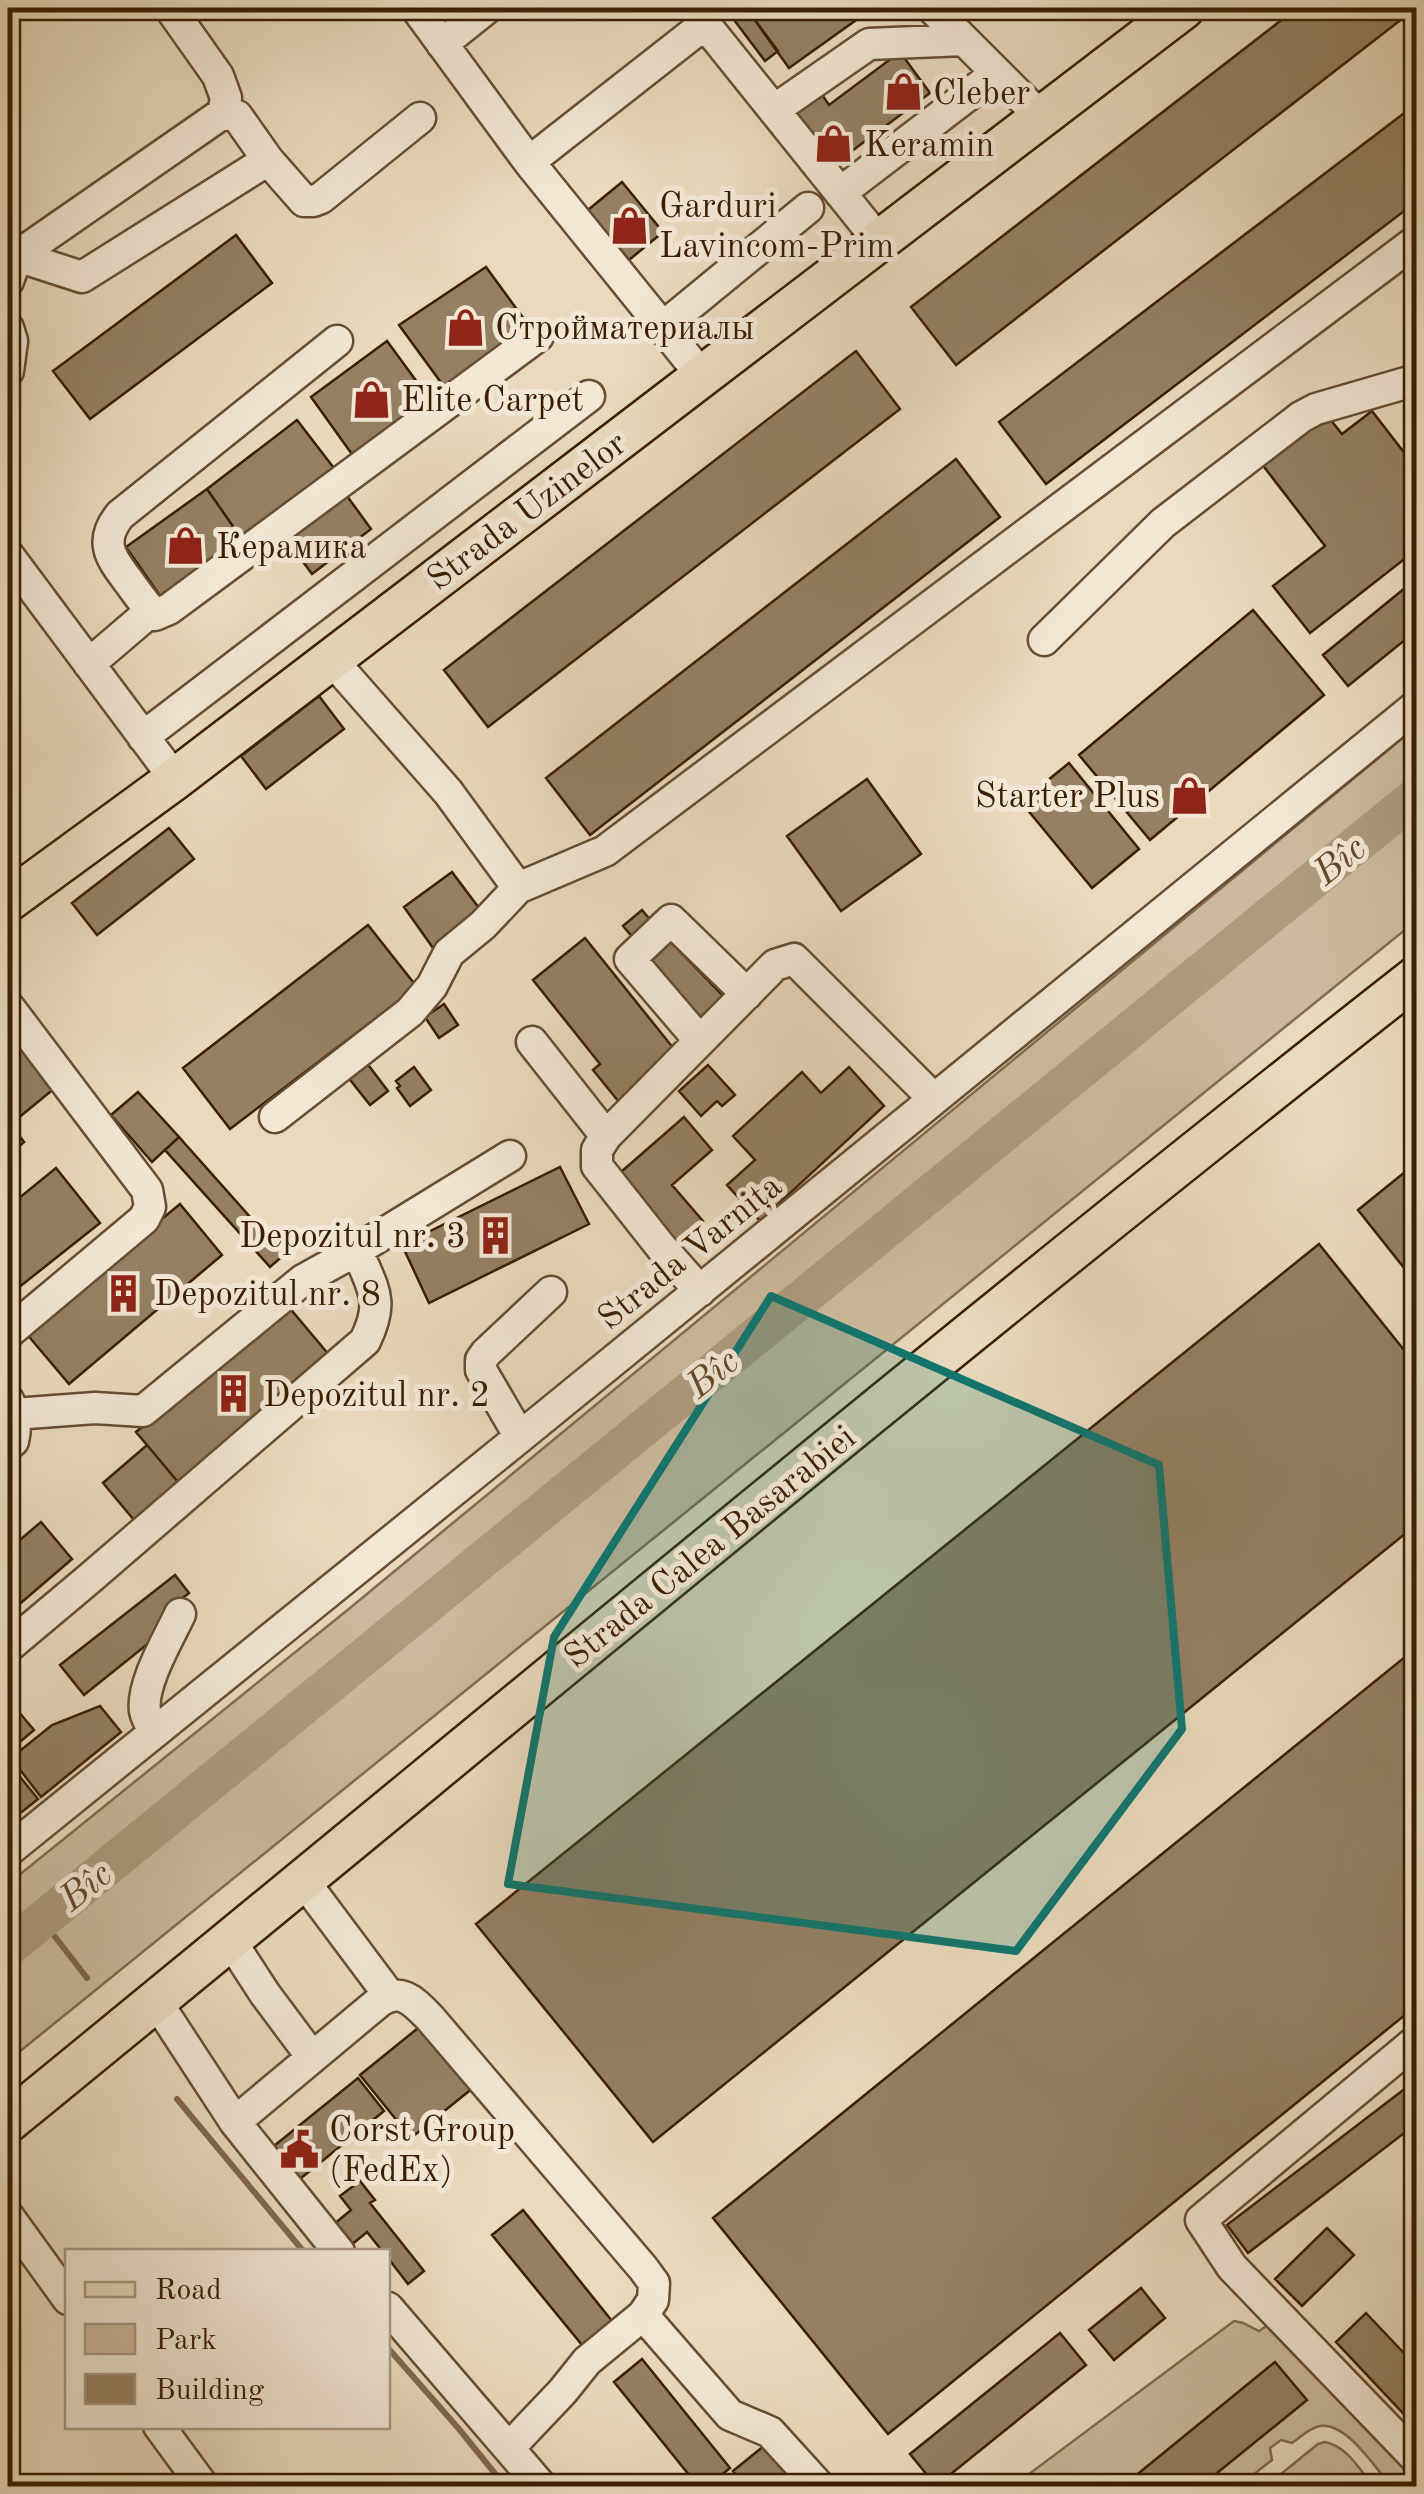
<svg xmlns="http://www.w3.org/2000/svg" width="1424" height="2494" font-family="'Old Standard TT',serif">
	<rect width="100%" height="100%" fill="#e9dabd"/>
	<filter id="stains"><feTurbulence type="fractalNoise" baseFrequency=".002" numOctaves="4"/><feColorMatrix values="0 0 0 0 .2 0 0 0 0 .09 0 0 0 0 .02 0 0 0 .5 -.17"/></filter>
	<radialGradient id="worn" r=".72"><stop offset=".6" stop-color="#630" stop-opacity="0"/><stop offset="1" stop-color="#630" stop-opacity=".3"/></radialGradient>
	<!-- green -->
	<path fill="#cbba9d" stroke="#836c50" stroke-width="2.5" d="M 1416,727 L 1416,921 L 8,2061 L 8,1884 L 350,1608 Z
		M 1234,2321 L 1243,2323 L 1259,2331 L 1271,2323 L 1416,2481 L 1416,2486 L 1391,2486 C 1375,2468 1347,2422 1320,2426 C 1309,2428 1301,2437 1292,2443 L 1281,2440 L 1270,2448 L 1272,2460 L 1239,2486 L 1013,2486 Z
		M 1325,2442 C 1347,2446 1360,2470 1373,2486 L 1266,2486 L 1318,2444 Z"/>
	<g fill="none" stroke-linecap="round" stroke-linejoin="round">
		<!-- stream -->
		<path stroke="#80684c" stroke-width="6" d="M 42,1920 L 87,1978
			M 177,2099 L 304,2252
			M 388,2348 L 459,2429 L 505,2486"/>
		<!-- river -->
		<path stroke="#ae9a7d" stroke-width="38" d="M 8,1948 L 1416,796"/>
	</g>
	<!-- building -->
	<path fill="#958063" stroke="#3b1e02" stroke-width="2.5" d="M 725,8 L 746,8 L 778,51 L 765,61 Z
		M 746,8 L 861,8 L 866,13 L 789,68 Z
		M 1297,8 L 1416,8 L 956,365 L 911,307 Z
		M 900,52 L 930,93 L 829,168 L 790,116 L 821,93 L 829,105 Z
		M 1416,104 L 1416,202 L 1046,484 L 999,422 Z
		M 622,182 L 663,232 L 629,260 L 588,210 Z
		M 236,235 L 272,283 L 90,419 L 53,371 Z
		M 486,267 L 532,330 L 445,388 L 399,325 Z
		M 387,341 L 431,401 L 354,457 L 311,397 Z
		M 856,351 L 900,409 L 488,727 L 444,670 Z
		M 1372,411 L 1413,464 L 1416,461 L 1416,550 L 1310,633 L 1273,586 L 1325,546 L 1261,463 L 1325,413 L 1342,434 Z
		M 297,420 L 340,476 L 246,545 L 207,489 Z
		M 956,459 L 1000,517 L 590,835 L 546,778 Z
		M 207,489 L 246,545 L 165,603 L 126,547 Z
		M 347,496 L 371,529 L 312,574 L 287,540 Z
		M 1416,579 L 1416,631 L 1348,686 L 1323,655 Z
		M 1253,610 L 1324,695 L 1150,840 L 1079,755 Z
		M 319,696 L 344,729 L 266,789 L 241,756 Z
		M 1069,763 L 1139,849 L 1092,888 L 1021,802 Z
		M 867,779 L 921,854 L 841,911 L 787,836 Z
		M 169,828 L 194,859 L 97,935 L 72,903 Z
		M 452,872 L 482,912 L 433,948 L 404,907 Z
		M 642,910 L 653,923 L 634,939 L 623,926 Z
		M 368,925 L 417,987 L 230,1129 L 183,1068 Z
		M 585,938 L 678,1054 L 619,1102 L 593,1070 L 600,1064 L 533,980 Z
		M 667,938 L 723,996 L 699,1019 L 644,960 Z
		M 444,1004 L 458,1025 L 439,1038 L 425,1017 Z
		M 8,1027 L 56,1087 L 11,1124 L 24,1142 L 8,1156 Z
		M 366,1062 L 388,1091 L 370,1105 L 347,1076 Z
		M 708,1065 L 735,1095 L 722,1106 L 717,1101 L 701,1116 L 679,1091 Z
		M 414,1067 L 431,1090 L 410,1106 L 397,1088 L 400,1086 L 396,1081 Z
		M 849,1067 L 884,1106 L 760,1221 L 727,1185 L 755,1160 L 733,1136 L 802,1072 L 821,1093 Z
		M 138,1092 L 179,1137 L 152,1162 L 111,1115 Z
		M 684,1117 L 712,1150 L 672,1185 L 703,1221 L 672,1248 L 613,1179 Z
		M 179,1137 L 284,1255 L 270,1267 L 165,1150 Z
		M 1416,1163 L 1416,1283 L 1358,1210 Z
		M 560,1167 L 589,1224 L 429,1303 L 402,1245 Z
		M 56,1168 L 100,1223 L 8,1296 L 8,1207 Z
		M 180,1204 L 222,1255 L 69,1384 L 25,1332 Z
		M 1319,1244 L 1416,1365 L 1416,1525 L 653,2142 L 476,1924 Z
		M 288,1306 L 330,1356 L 178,1482 L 136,1432 Z
		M 147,1445 L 178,1482 L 134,1520 L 103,1483 Z
		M 41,1522 L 72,1559 L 8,1614 L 8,1550 Z
		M 175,1575 L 189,1593 L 166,1611 L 175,1622 L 84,1695 L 60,1665 Z
		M 1416,1648 L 1416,2006 L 888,2434 L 713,2218 Z
		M 8,1699 L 34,1730 L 8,1752 Z
		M 100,1706 L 121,1732 L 41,1797 L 11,1758 L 52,1725 Z
		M 8,1762 L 38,1799 L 8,1823 Z
		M 423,2024 L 474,2087 L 411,2138 L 360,2075 Z
		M 358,2078 L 384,2111 L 300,2179 L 274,2146 Z
		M 1411,2084 L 1416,2091 L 1416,2124 L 1248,2253 L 1227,2225 Z
		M 360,2181 L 375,2200 L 370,2203 L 424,2271 L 408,2284 L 388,2258 L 388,2252 L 383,2252 L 367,2232 L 350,2246 L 333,2225 L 351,2210 L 340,2196 Z
		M 523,2210 L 612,2321 L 582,2345 L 492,2235 Z
		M 1327,2228 L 1354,2255 L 1302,2306 L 1275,2279 Z
		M 1141,2288 L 1165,2318 L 1114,2360 L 1089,2330 Z
		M 1366,2313 L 1416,2366 L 1416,2427 L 1336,2342 Z
		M 1060,2333 L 1086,2365 L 936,2486 L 910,2454 Z
		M 642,2359 L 730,2468 L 708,2486 L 698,2486 L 614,2382 Z
		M 1275,2362 L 1307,2400 L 1201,2486 L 1123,2486 Z
		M 765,2445 L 799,2486 L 745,2486 L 733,2471 Z"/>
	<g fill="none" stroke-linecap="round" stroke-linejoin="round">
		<defs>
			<path id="minor" d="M 170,8 L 218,76 L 226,98 L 223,113
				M 416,8 L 529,162 L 702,376
				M 692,8 L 879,241
				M 932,8 L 1041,117
				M 442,44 L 487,8
				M 774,110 L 869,44 L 964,40
				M 529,162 L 705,24
				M 840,193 L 997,73
				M 17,256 L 82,277 L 268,160
				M 8,281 L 17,256 L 223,113 L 237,116 L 268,160 L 304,201 L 313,201 L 321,198 L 420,118
				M 663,327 L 808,208
				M 8,328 L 12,341 L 8,371
				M 337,341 L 120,515 C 98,542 111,558 129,582 C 137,593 145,605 155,615 L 169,609 L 538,336
				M 8,555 L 175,779
				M 1044,640 L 1163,523 L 1301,417 L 1316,409 L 1416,380
				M 331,659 L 448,792 L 518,888 L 605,851 L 1416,241
				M 89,664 L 151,611
				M 143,737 L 589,396
				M 8,1006 L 147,1190 L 150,1207 L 144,1219 L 8,1333
				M 700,1041 L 630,959 L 671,920 L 747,994
				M 532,1042 L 606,1136
				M 275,1117 L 410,1012 L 432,986 L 449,953 L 483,925 L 518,888
				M 700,1291 L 661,1247 L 597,1166 L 597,1150 L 606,1136 L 775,965 L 794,959 L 934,1099
				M 8,1400 C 15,1414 17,1425 13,1441 L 8,1445
				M 14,1414 L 95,1408 L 143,1411 L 303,1280 L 357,1250 L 510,1156
				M 520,1437 L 481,1370 L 481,1360 L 486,1353 L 551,1292
				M 8,1647 L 89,1579 L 365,1341 C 385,1300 373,1290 357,1250
				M 154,1733 C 152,1726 146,1718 145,1711 C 141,1684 169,1638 180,1614
				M 8,1851 L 520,1437 L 1416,706
				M 303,1880 L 389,1995
				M 230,1940 L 265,1994 L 312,2057
				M 156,2001 L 235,2122 L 339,2252
				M 1416,2041 L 1201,2220 L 1232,2267 L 1416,2458
				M 235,2122 L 380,2001 C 402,1987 414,2002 430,2018 L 643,2268 L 654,2283 L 653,2300 L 643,2315 L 587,2361 L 563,2391 L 509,2448
				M 8,2216 L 68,2299
				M 388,2308 L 541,2486
				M 643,2315 L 730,2415 L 770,2432 L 819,2486
				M 159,2426 L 203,2486"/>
			<path id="major" d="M 8,901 L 175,779 L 1184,8
				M 8,2122 C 476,1740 940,1350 1416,977"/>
		</defs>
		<!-- minor casing -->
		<use href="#minor" stroke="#664d31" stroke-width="35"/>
		<!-- major casing -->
		<use href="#major" stroke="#3b1e02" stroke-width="45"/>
		<!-- minor -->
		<use href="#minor" stroke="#f1e7d4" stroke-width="30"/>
		<!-- major -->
		<use href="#major" stroke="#e9dabd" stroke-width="40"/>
	</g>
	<!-- marked area -->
	<path fill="#0f766e" fill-opacity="0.2" stroke="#0f766e" stroke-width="8" stroke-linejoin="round" d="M 771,1296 L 1159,1465 L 1182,1729 L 1016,1951 L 508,1884 L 554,1637 Z"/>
	<!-- icons -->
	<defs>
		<symbol id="shop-bare" viewBox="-9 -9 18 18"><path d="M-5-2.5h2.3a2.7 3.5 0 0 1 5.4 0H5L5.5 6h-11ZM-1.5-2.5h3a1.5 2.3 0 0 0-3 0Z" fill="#8f2418" stroke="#f1e7d4" stroke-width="2.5" paint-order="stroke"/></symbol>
		<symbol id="building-bare" viewBox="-9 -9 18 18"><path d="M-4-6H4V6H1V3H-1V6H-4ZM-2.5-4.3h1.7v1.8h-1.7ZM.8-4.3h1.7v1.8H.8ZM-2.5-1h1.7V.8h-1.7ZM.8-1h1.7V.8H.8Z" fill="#8f2418" stroke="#f1e7d4" stroke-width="2.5" paint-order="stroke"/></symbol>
		<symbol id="civic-bare" viewBox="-9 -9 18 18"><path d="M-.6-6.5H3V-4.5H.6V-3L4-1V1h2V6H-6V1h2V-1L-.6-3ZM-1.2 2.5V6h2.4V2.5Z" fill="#8f2418" stroke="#f1e7d4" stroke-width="2.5" paint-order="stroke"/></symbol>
	</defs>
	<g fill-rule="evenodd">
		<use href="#shop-bare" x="876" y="64" width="55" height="55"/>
		<use href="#shop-bare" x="806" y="116" width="55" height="55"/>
		<use href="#shop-bare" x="602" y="198" width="55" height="55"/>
		<use href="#shop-bare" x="438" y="300" width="55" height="55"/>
		<use href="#shop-bare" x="344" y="372" width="55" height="55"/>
		<use href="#shop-bare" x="158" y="518" width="55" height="55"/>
		<use href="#shop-bare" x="1162" y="768" width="55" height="55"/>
		<use href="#building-bare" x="468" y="1208" width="55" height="55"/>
		<use href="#building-bare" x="96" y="1266" width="55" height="55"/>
		<use href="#building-bare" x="206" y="1366" width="55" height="55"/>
		<use href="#civic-bare" x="272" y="2122" width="55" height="55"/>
	</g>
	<g text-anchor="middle" stroke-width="10" stroke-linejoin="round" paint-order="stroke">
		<!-- poi labels -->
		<g font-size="35" fill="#3b1e02" stroke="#f1e7d4" text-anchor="start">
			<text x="933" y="104">Cleber</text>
			<text x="864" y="156">Keramin</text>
			<text x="659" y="217">Garduri<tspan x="659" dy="40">Lavincom-Prim</tspan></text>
			<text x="495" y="339">Стройматериалы</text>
			<text x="401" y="411">Elite Carpet</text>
			<text x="216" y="558">Керамика</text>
			<text x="1160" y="807" text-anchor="end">Starter Plus</text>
			<text x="466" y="1247" text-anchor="end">Depozitul nr. 3</text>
			<text x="154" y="1305">Depozitul nr. 8</text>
			<text x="263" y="1406">Depozitul nr. 2</text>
			<text x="329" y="2141">Corst Group<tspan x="329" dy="40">(FedEx)</tspan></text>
		</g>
		<!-- street labels -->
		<g font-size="35" fill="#3b1e02" stroke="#f1e7d4">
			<text transform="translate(526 510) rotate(-37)" y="12">Strada Uzinelor</text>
			<text transform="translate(689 1251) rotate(-39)" y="12">Strada Varnița</text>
			<text transform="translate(709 1546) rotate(-39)" y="12">Strada Calea Basarabiei</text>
		</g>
		<!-- water labels -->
		<g font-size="38" font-style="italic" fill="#63492d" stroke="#f1e7d4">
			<text transform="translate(1339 859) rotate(-39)" y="13">Bîc</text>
			<text transform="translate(712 1372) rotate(-39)" y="13">Bîc</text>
			<text transform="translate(85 1885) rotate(-39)" y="13">Bîc</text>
		</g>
	</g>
	<!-- margin -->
	<rect width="1424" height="2494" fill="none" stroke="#e9dabd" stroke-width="40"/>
	<rect x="10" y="10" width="1404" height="2474" fill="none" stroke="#3b1e02" stroke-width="5"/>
	<rect x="20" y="20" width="1384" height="2454" fill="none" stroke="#3b1e02" stroke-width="2.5"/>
	<!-- legend -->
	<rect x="65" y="2249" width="325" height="180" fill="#f1e7d4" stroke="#a89780" stroke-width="2.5"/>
	<rect x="85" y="2282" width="50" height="15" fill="#e9dabd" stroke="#a89780" stroke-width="2.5"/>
	<text x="155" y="2299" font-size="30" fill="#3b1e02">Road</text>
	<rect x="85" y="2324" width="50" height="30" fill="#cbba9d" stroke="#a89780" stroke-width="2.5"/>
	<text x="155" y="2349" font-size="30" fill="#3b1e02">Park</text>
	<rect x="85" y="2374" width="50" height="30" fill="#958063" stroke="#a89780" stroke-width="2.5"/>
	<text x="155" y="2399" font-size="30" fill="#3b1e02">Building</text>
	<rect width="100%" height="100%" filter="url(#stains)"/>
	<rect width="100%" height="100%" fill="url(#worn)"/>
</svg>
